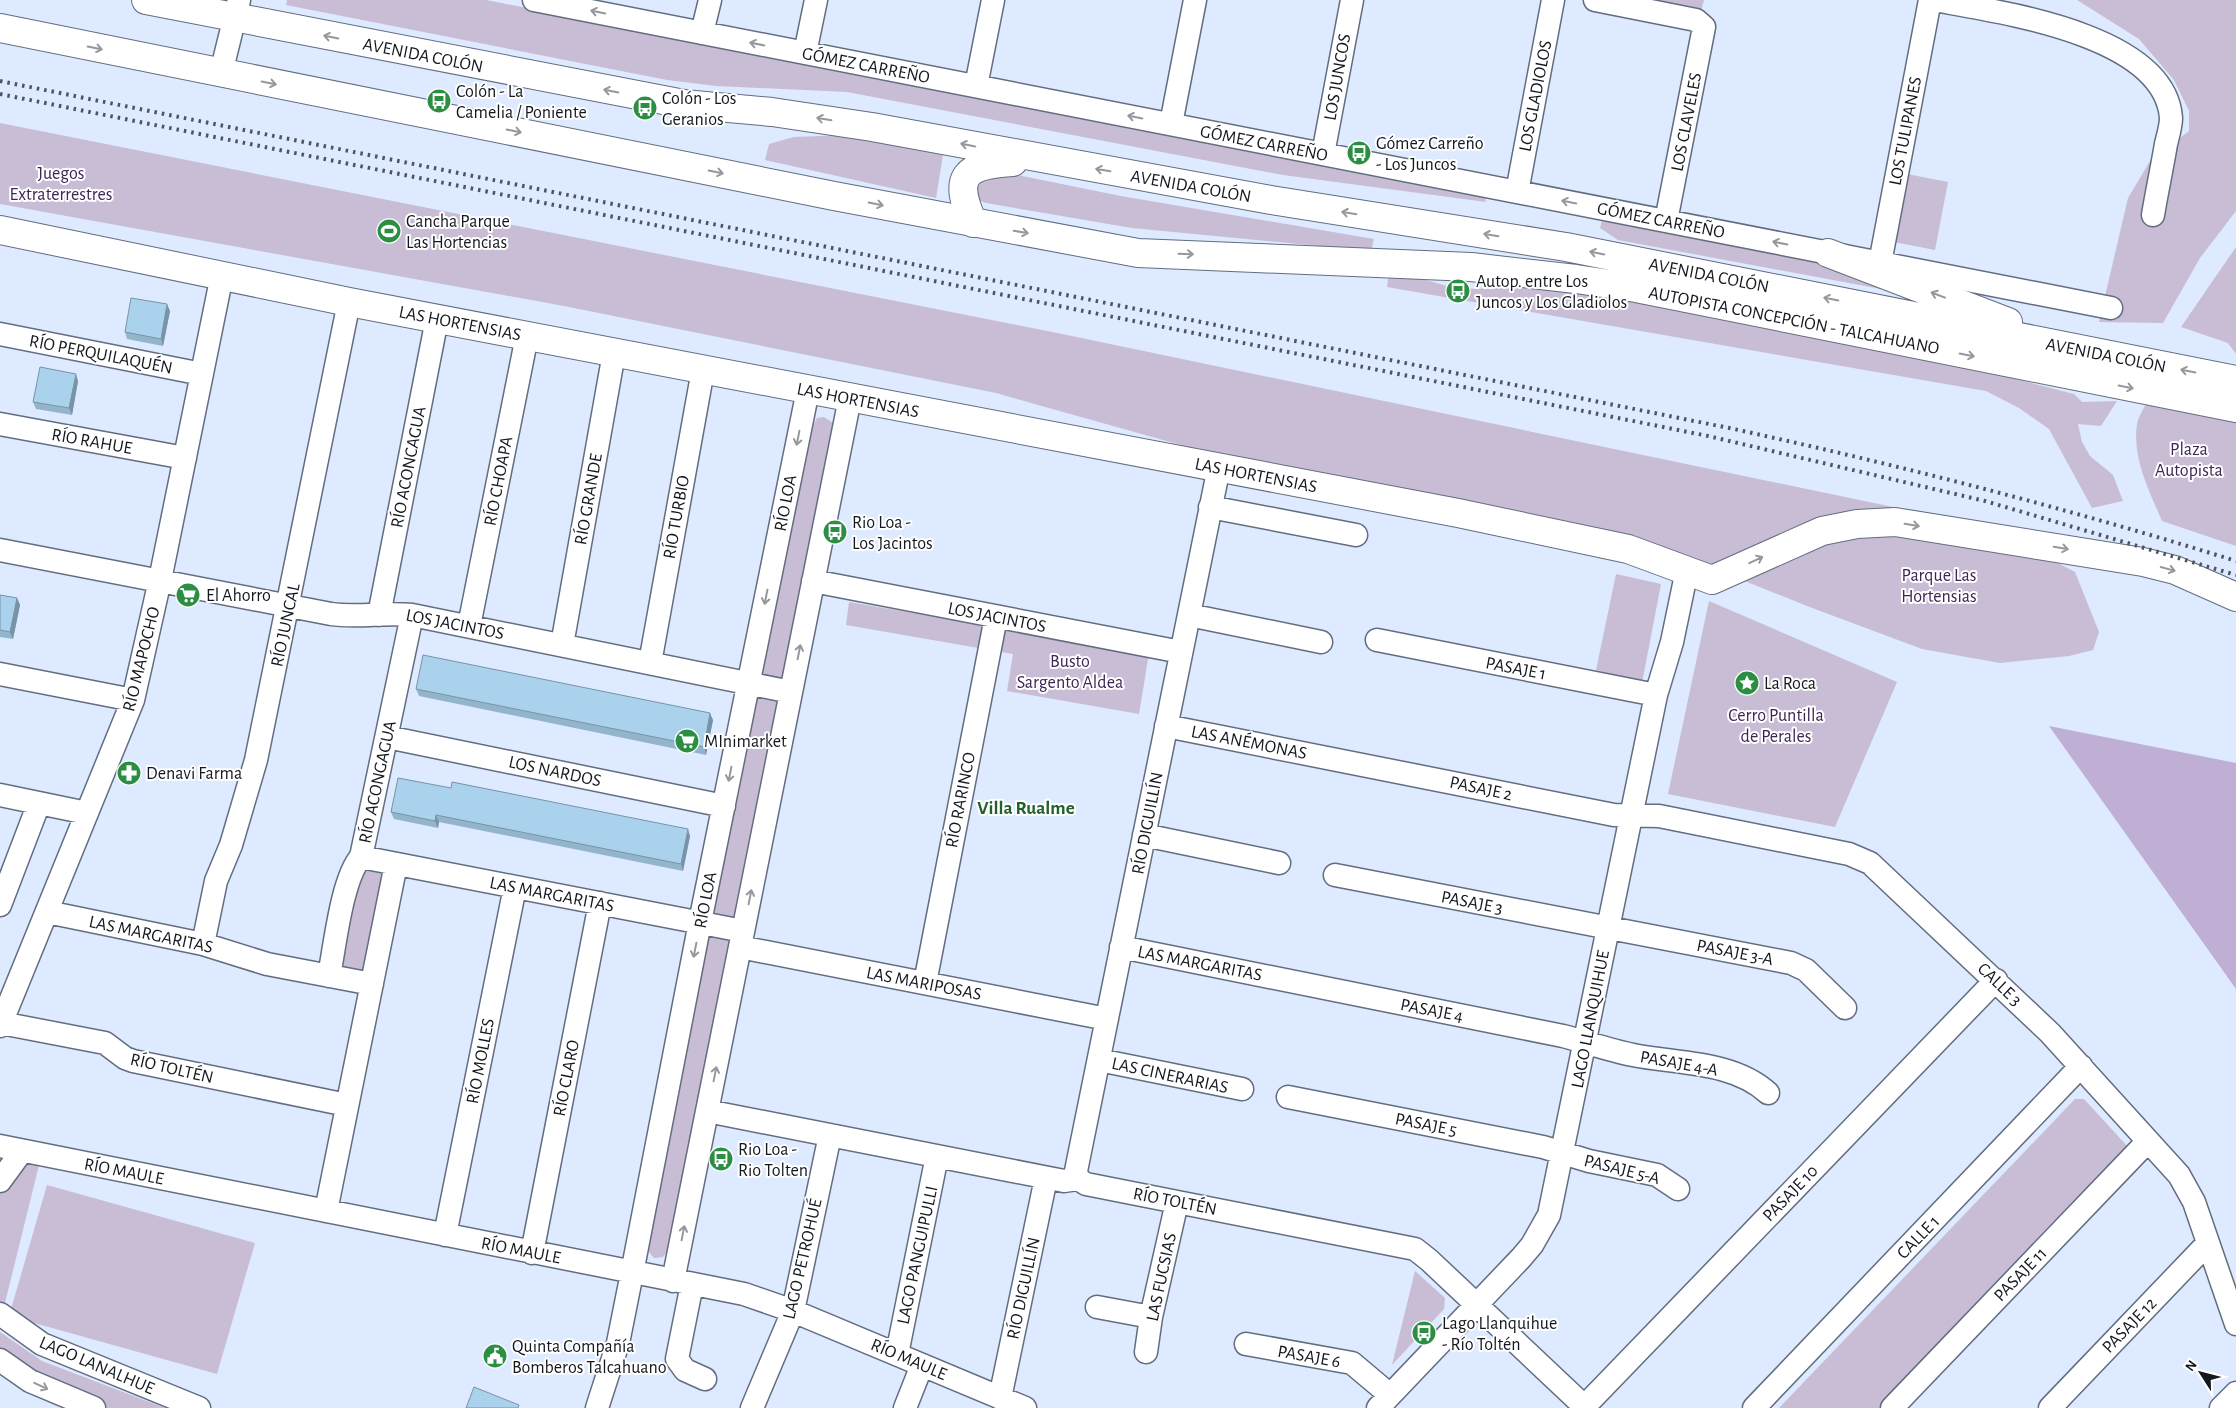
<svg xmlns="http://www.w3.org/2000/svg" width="2236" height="1408" font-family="'Alegreya Sans',sans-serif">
	<rect width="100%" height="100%" fill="#ddeaff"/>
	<!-- green -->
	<path fill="#c8bdd5" d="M 287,0 L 486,0 L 1484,195 L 1486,202 L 1283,175 L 847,92 L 716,86 L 667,80 L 286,5 Z
		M 1614,0 L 1704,0 L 1700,15 Z
		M 2077,0 L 2236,0 L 2236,211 L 2200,258 L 2163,323 L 2099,322 L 2128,198 L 2150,161 L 2189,131 L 2189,111 L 2174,80 L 2139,39 Z
		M 0,123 L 1067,335 L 1941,517 L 2013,540 L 2075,572 L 2099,632 L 2093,650 L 2069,656 L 2000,663 L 1922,649 L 1807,606 L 1643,540 L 1564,522 L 1220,456 L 996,393 L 564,306 L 0,204 Z
		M 849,135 L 943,155 L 936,198 L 765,160 L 769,144 L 794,137 Z
		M 998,171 L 1121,196 L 1374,239 L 1371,251 L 1132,228 L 986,203 L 978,200 L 974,192 L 977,182 Z
		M 1907,174 L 1948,182 L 1935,250 L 1894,242 Z
		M 1603,217 L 1799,255 L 1929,298 L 1618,240 L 1600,228 Z
		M 2236,247 L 2236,354 L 2228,343 L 2181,327 Z
		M 1389,274 L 1415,277 L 1447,286 L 1447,291 L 1460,294 L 1462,288 L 1479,289 L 1511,282 L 1660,305 L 1985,371 L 2074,394 L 2082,402 L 2117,401 L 2101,426 L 2078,424 L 2082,442 L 2090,456 L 2113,475 L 2123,501 L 2092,508 L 2049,429 L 2019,408 L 1986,391 L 1387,287 Z
		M 2147,402 L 2236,419 L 2236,546 L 2162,521 C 2149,490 2132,458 2137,424 C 2138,417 2144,408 2147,402 Z
		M 824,417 L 833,423 L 834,428 L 669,1249 L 663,1257 L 654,1258 L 648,1251 L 647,1244 L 812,427 L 817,418 Z
		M 1616,574 L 1661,584 L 1642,683 L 1596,670 Z
		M 1709,601 L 1897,682 L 1835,827 L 1668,794 Z
		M 849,602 L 1149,653 L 1139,714 L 1007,691 L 1013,654 L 846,625 Z
		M 367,869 L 383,871 L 366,973 L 341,967 L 356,878 Z
		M 2075,1099 L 2084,1099 L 2129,1148 L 1880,1408 L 1779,1408 Z
		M 0,1159 L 39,1165 L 4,1307 L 0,1304 Z
		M 47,1185 L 255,1243 L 217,1374 L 9,1316 Z
		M 1415,1271 L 1445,1298 L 1444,1309 L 1392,1365 Z
		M 0,1332 L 42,1361 L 165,1408 L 108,1408 L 55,1386 L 0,1354 Z"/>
	<!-- forest -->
	<path fill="#c0afd5" d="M 2049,726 L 2236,763 L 2236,989 Z"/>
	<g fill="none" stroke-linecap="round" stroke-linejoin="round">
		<defs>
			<path id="minor" d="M 534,0 L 2111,308
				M 1595,0 L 1696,20 L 1704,27 L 1666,221
				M 1934,0 C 1999,12 2165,34 2171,118 C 2171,126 2168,136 2166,144 C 2162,168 2157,191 2153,215
				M 702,33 L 710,0
				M 805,53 L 816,0
				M 221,73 L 239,0
				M 976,86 L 993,0
				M 1171,124 L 1195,0
				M 1323,154 L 1352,0
				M 1517,192 L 1553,0
				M 1880,263 L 1930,0
				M 0,334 L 202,374
				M 0,424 L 185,458
				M 1210,507 L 1356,535
				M 0,550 L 331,614 C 358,618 385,612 412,615 L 791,692
				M 813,581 L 1181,652
				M 379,615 L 437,319
				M 1189,615 L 1321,642
				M 469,626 L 527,336
				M 1377,640 L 1656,695
				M 562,645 L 614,353
				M 650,663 L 703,370
				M 0,674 L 133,700
				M 1166,726 L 1614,815 L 1659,816 L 1849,854 L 1870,863 L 2050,1033 L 2179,1175 L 2194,1202 L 2236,1324
				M 387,737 L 724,806
				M 0,795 L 87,813
				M 1144,835 L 1279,863
				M 361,857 L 743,931
				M 1335,875 L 1791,963 L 1806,970 L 1845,1008
				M 0,905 L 39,803
				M 47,912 L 203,944 L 267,964 L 372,984
				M 203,944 L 216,881 L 231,845 L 256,760 L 349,302
				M 740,947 L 1107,1019
				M 1121,947 L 1563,1036 C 1586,1042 1609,1050 1633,1055 C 1678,1064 1733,1061 1768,1093
				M 329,976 C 335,945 342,878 361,857 L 412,615
				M 925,983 L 996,617
				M 1,1023 L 105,1043 L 125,1058 L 133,1061 L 347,1105
				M 0,1026 L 133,700 L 160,580 L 222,275
				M 1099,1060 L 1242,1089
				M 1288,1097 L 1543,1147 L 1589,1161 L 1657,1175 L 1678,1189
				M 707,1111 L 1064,1181 L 1078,1179
				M 0,1146 L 744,1294 L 793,1311 L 1025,1408
				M 1078,1179 L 1076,1171 L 1219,467
				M 1078,1179 L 1086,1184 L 1415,1249 L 1429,1260 L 1586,1408
				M 0,1181 L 22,1151
				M 326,1211 L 396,864
				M 445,1235 L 515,887
				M 532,1253 L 600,903
				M 673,1281 L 850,398
				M 692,1284 L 677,1359 L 685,1370 L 705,1379
				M 1097,1307 L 1151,1317
				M 0,1314 L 42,1344 L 199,1408
				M 1246,1344 L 1352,1363 L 1390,1395
				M 1146,1352 L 1151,1317 L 1177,1202
				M 897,1354 L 937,1156
				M 0,1360 L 30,1381 L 94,1408
				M 1000,1398 L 1046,1178
				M 597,1408 L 618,1343 L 632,1273 L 700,922 L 808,390
				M 752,1408 L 793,1311 L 830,1135
				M 905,1408 L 922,1365
				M 1378,1408 L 1521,1258 L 1532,1245 L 1549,1215 L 1656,695 L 1672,642 L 1687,570
				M 1583,1408 L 1996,980
				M 1754,1408 L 2081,1066
				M 1892,1408 L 2148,1141
				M 2050,1408 L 2208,1243
				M 2221,1408 L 2236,1393"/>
			<path id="major" d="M 146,0 L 684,104 L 772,112 L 872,127 L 1271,200 L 1566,247 L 2236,380
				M 0,28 L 834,196 L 1138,253 L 1471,267 L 1576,279 L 1636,288 L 2236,408
				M 973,223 C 952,175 965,165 1013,162
				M 0,230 L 349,302 L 1458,513 L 1628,549 L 1712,580 L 1822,531 L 1857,524 L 1895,522 L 2143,562 L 2175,570 L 2236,597
				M 1828,253 L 2008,322"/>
		</defs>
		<!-- minor casing -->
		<use href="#minor" stroke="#626d80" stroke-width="25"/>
		<!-- major casing -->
		<use href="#major" stroke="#626d80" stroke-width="30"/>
		<!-- minor -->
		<use href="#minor" stroke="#fff" stroke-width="22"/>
		<!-- major -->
		<use href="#major" stroke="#fff" stroke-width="28"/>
		<!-- rail -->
		<path stroke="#4e545f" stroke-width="4" stroke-dasharray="2.5 5" stroke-linecap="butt" d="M 0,81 L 1734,429 C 1903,466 2070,509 2236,561
			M 0,94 L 1708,436 L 1985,501 L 2236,575"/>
	</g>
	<!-- wall -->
	<path fill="#93b5cc" d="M 170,311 L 163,346 L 127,339 L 125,332 Z
		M 78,381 L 72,415 L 36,409 L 33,402 Z
		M 0,595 L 17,598 L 20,605 L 13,639 L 0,637 Z
		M 416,689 L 713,720 L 706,755 L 419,696 Z
		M 398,778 L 690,836 L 683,871 L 439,822 L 438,828 L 394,819 L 391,812 Z"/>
	<!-- shaded-wall -->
	<path fill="#7893a6" d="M 167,304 L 170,311 L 163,346 L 161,339 Z
		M 76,374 L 78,381 L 72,415 L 69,408 Z
		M 17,598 L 20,605 L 13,639 L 10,632 Z
		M 710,713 L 713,720 L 706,755 L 704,747 Z
		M 436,815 L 439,822 L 438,828 L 435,821 Z
		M 688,829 L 690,836 L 683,871 L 681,864 Z"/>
	<!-- building -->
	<path fill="#abd2ed" stroke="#7893a6" d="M 131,298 L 167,304 L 161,339 L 125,332 Z
		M 40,367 L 76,374 L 69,408 L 33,402 Z
		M 0,595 L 17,598 L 10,632 L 0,630 Z
		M 423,655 L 710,713 L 704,747 L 416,689 Z
		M 398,778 L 451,788 L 452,782 L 688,829 L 681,864 L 436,815 L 435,821 L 391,812 Z
		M 474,1387 L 519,1405 L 518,1408 L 466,1408 Z"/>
	<!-- one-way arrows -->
	<defs><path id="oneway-shaft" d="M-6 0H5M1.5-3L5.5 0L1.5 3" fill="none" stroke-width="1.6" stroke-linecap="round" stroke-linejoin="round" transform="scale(1.25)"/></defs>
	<g stroke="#95979a">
		<use href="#oneway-shaft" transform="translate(598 12) rotate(-169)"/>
		<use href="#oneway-shaft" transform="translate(331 37) rotate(-169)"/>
		<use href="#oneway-shaft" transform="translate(757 44) rotate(-169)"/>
		<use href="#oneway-shaft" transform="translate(95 48) rotate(11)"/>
		<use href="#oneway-shaft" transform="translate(269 83) rotate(11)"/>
		<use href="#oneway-shaft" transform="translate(611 91) rotate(-169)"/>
		<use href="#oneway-shaft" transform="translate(1135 117) rotate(-169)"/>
		<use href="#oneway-shaft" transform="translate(824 119) rotate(-171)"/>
		<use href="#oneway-shaft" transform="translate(514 131) rotate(11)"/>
		<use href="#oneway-shaft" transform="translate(968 145) rotate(-169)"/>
		<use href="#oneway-shaft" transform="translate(1103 170) rotate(-170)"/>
		<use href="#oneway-shaft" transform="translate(716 172) rotate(11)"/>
		<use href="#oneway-shaft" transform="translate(1569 202) rotate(-169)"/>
		<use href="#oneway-shaft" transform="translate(876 204) rotate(11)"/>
		<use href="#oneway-shaft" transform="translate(1349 213) rotate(-171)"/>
		<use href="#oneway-shaft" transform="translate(1021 232) rotate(10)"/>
		<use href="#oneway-shaft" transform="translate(1491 235) rotate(-171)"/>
		<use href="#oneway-shaft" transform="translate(1780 243) rotate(-169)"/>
		<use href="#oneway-shaft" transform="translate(1597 253) rotate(-169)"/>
		<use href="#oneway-shaft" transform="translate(1186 254) rotate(2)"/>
		<use href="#oneway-shaft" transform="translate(1938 295) rotate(-159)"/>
		<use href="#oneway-shaft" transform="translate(1831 299) rotate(-169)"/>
		<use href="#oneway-shaft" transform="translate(1967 355) rotate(11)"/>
		<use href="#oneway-shaft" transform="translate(2188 371) rotate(-169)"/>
		<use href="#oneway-shaft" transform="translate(2126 387) rotate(11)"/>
		<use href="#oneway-shaft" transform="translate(798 438) rotate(101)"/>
		<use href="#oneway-shaft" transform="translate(1912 525) rotate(9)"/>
		<use href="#oneway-shaft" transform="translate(2061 548) rotate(10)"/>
		<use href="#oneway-shaft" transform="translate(1756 560) rotate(-25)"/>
		<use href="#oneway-shaft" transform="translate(2168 569) rotate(15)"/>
		<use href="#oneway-shaft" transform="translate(766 597) rotate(101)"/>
		<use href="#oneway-shaft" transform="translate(799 652) rotate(-79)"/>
		<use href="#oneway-shaft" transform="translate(730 774) rotate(101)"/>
		<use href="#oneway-shaft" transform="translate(750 897) rotate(-79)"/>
		<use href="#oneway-shaft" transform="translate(695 950) rotate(101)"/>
		<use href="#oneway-shaft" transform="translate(715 1074) rotate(-79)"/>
		<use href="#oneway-shaft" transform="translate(683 1233) rotate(-79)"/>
		<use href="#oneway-shaft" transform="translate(41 1386) rotate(25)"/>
	</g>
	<!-- icons -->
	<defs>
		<symbol id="bus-disc" viewBox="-11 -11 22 22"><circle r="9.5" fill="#2b8e43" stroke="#fff"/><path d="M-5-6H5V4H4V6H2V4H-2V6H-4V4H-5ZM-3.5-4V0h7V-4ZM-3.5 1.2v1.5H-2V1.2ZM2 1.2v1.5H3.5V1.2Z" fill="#fff"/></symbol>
		<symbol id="stadium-disc" viewBox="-11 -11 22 22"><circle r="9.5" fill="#2b8e43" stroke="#fff"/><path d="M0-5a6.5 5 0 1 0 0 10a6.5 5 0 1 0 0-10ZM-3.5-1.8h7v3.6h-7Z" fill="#fff"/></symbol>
		<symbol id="supermarket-disc" viewBox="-11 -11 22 22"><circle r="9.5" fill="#2b8e43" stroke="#fff"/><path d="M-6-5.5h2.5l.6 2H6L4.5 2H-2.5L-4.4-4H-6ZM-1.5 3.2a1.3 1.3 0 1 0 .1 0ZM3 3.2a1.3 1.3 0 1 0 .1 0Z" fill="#fff"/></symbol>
		<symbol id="sight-disc" viewBox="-11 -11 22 22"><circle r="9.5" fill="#2b8e43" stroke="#fff"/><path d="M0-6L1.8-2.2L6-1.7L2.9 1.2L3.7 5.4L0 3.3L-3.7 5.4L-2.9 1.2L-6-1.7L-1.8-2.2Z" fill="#fff"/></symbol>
		<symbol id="pharmacy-disc" viewBox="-11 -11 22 22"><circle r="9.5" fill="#2b8e43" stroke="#fff"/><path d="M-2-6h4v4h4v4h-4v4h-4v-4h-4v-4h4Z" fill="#fff"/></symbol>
		<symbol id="civic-disc" viewBox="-11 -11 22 22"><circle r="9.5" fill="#2b8e43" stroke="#fff"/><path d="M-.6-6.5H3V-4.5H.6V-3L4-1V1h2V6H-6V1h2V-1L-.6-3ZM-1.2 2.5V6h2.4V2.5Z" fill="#fff"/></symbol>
	</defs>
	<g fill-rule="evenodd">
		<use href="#bus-disc" x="425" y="87" width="28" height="28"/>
		<use href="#bus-disc" x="631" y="94" width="28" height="28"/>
		<use href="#bus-disc" x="1345" y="139" width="28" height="28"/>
		<use href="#stadium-disc" x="375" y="217" width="28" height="28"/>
		<use href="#bus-disc" x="1444" y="277" width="28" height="28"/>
		<use href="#bus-disc" x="821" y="518" width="28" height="28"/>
		<use href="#supermarket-disc" x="174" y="581" width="28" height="28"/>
		<use href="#sight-disc" x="1733" y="669" width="28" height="28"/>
		<use href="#supermarket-disc" x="673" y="727" width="28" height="28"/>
		<use href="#pharmacy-disc" x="115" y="759" width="28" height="28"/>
		<use href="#bus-disc" x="707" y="1145" width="28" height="28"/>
		<use href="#bus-disc" x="1410" y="1319" width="28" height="28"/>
		<use href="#civic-disc" x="481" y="1342" width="28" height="28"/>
	</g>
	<g text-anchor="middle" stroke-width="4" stroke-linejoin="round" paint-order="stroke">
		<!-- street labels -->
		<g font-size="18" fill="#13171e" stroke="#fff">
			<text transform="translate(423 55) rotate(11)" y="6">AVENIDA COLÓN</text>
			<text transform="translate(866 65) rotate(11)" y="6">GÓMEZ CARREÑO</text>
			<text transform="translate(1337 77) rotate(-80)" y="6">LOS JUNCOS</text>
			<text transform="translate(1535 96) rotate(-79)" y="6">LOS GLADIOLOS</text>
			<text transform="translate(1686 122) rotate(-79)" y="6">LOS CLAVELES</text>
			<text transform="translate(1905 131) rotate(-79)" y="6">LOS TULIPANES</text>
			<text transform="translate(1264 143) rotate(11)" y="6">GÓMEZ CARREÑO</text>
			<text transform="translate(1191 186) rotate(10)" y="6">AVENIDA COLÓN</text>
			<text transform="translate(1661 220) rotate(11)" y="6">GÓMEZ CARREÑO</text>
			<text transform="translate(1709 275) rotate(11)" y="6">AVENIDA COLÓN</text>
			<text transform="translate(1794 320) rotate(11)" y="6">AUTOPISTA CONCEPCIÓN - TALCAHUANO</text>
			<text transform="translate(460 323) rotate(11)" y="6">LAS HORTENSIAS</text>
			<text transform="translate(101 354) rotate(11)" y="6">RÍO PERQUILAQUÉN</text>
			<text transform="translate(2106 355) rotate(11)" y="6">AVENIDA COLÓN</text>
			<text transform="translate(858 400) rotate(11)" y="6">LAS HORTENSIAS</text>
			<text transform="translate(92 441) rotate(10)" y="6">RÍO RAHUE</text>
			<text transform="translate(408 467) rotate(-79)" y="6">RÍO ACONCAGUA</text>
			<text transform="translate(1256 475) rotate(11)" y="6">LAS HORTENSIAS</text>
			<text transform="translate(498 481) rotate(-79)" y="6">RÍO CHOAPA</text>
			<text transform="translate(588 499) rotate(-80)" y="6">RÍO GRANDE</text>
			<text transform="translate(785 503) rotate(-79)" y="6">RÍO LOA</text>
			<text transform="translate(676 517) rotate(-80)" y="6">RÍO TURBIO</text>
			<text transform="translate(997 617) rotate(11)" y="6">LOS JACINTOS</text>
			<text transform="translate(455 624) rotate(11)" y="6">LOS JACINTOS</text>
			<text transform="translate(285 625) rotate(-78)" y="6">RÍO JUNCAL</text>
			<text transform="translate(141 659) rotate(-76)" y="6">RÍO MAPOCHO</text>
			<text transform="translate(1516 668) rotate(11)" y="6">PASAJE 1</text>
			<text transform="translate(1249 742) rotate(11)" y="6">LAS ANÉMONAS</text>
			<text transform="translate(555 771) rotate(12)" y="6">LOS NARDOS</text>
			<text transform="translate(377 782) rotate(-78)" y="6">RÍO ACONGAGUA</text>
			<text transform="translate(1481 788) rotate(12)" y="6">PASAJE 2</text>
			<text transform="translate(960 800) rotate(-79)" y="6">RÍO RARINCO</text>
			<text transform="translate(1147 823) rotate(-79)" y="6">RÍO DIGUILLÍN</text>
			<text transform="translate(552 894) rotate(11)" y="6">LAS MARGARITAS</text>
			<text transform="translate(705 900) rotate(-79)" y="6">RÍO LOA</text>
			<text transform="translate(1472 902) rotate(11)" y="6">PASAJE 3</text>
			<text transform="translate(151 934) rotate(12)" y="6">LAS MARGARITAS</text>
			<text transform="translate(1735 952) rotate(11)" y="6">PASAJE 3-A</text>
			<text transform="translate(1200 963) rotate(11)" y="6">LAS MARGARITAS</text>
			<text transform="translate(924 983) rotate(11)" y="6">LAS MARIPOSAS</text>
			<text transform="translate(2000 984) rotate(44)" y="6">CALLE 3</text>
			<text transform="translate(1432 1010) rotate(11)" y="6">PASAJE 4</text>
			<text transform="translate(1590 1019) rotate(-79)" y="6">LAGO LLANQUIHUE</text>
			<text transform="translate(480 1061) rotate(-79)" y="6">RÍO MOLLES</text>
			<text transform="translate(1679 1063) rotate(10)" y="6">PASAJE 4-A</text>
			<text transform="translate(172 1068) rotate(13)" y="6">RÍO TOLTÉN</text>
			<text transform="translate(1170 1075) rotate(12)" y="6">LAS CINERARIAS</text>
			<text transform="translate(566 1078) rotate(-79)" y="6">RÍO CLARO</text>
			<text transform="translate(1426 1124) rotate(11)" y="6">PASAJE 5</text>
			<text transform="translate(1622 1169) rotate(14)" y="6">PASAJE 5-A</text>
			<text transform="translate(124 1171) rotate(11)" y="6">RÍO MAULE</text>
			<text transform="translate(1790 1193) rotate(-46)" y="6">PASAJE 10</text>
			<text transform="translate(1175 1201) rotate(11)" y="6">RÍO TOLTÉN</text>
			<text transform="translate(1918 1237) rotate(-46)" y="6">CALLE 1</text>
			<text transform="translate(521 1250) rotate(11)" y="6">RÍO MAULE</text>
			<text transform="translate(917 1255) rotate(-78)" y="6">LAGO PANGUIPULLI</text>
			<text transform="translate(802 1259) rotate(-77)" y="6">LAGO PETROHUÉ</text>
			<text transform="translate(2020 1274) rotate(-46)" y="6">PASAJE 11</text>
			<text transform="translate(1161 1277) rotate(-78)" y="6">LAS FUCSIAS</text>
			<text transform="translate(1023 1288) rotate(-78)" y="6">RÍO DIGUILLÍN</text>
			<text transform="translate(2129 1325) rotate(-46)" y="6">PASAJE 12</text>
			<text transform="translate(1309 1356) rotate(10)" y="6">PASAJE 6</text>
			<text transform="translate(909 1359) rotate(23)" y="6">RÍO MAULE</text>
			<text transform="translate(97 1365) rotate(23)" y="6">LAGO LANALHUE</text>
		</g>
		<!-- poi labels -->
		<g font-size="18" fill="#13171e" stroke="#fff" text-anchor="start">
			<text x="456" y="97">Colón - La<tspan x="456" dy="21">Camelia / Poniente</tspan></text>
			<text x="662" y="104">Colón - Los<tspan x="662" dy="21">Geranios</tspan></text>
			<text x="1376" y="149">Gómez Carreño<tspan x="1376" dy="21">- Los Juncos</tspan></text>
			<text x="406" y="227">Cancha Parque<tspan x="406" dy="21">Las Hortencias</tspan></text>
			<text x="1476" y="287">Autop. entre Los<tspan x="1476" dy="21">Juncos y Los Gladiolos</tspan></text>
			<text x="852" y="528">Rio Loa -<tspan x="852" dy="21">Los Jacintos</tspan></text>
			<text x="206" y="601">El Ahorro</text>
			<text x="1764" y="689">La Roca</text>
			<text x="704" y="747">MInimarket</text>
			<text x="146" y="779">Denavi Farma</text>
			<text x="738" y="1155">Rio Loa -<tspan x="738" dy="21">Rio Tolten</tspan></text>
			<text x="1442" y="1329">Lago Llanquihue<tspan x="1442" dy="21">- Río Toltén</tspan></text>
			<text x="512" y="1352">Quinta Compañía<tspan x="512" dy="21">Bomberos Talcahuano</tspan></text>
		</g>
		<!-- park labels -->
		<g font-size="18" fill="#3d2555" stroke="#fff">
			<text x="61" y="179">Juegos<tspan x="61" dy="21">Extraterrestres</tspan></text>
			<text x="2189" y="455">Plaza<tspan x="2189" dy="21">Autopista</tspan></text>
			<text x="1939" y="581">Parque Las<tspan x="1939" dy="21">Hortensias</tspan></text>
			<text x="1070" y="667">Busto<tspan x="1070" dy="21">Sargento Aldea</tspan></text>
			<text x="1776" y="721">Cerro Puntilla<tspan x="1776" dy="21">de Perales</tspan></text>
		</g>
		<!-- neighbourhood labels -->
		<g font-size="19" font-weight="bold" fill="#22602f" stroke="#fff">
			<text x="1026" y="814">Villa Rualme</text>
		</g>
	</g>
	<!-- north arrow -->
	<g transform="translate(2201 1373) rotate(306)" stroke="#ffffff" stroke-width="4" paint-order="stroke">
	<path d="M0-4L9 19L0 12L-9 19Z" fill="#13171e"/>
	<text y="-8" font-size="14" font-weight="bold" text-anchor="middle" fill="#13171e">N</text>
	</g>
</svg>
